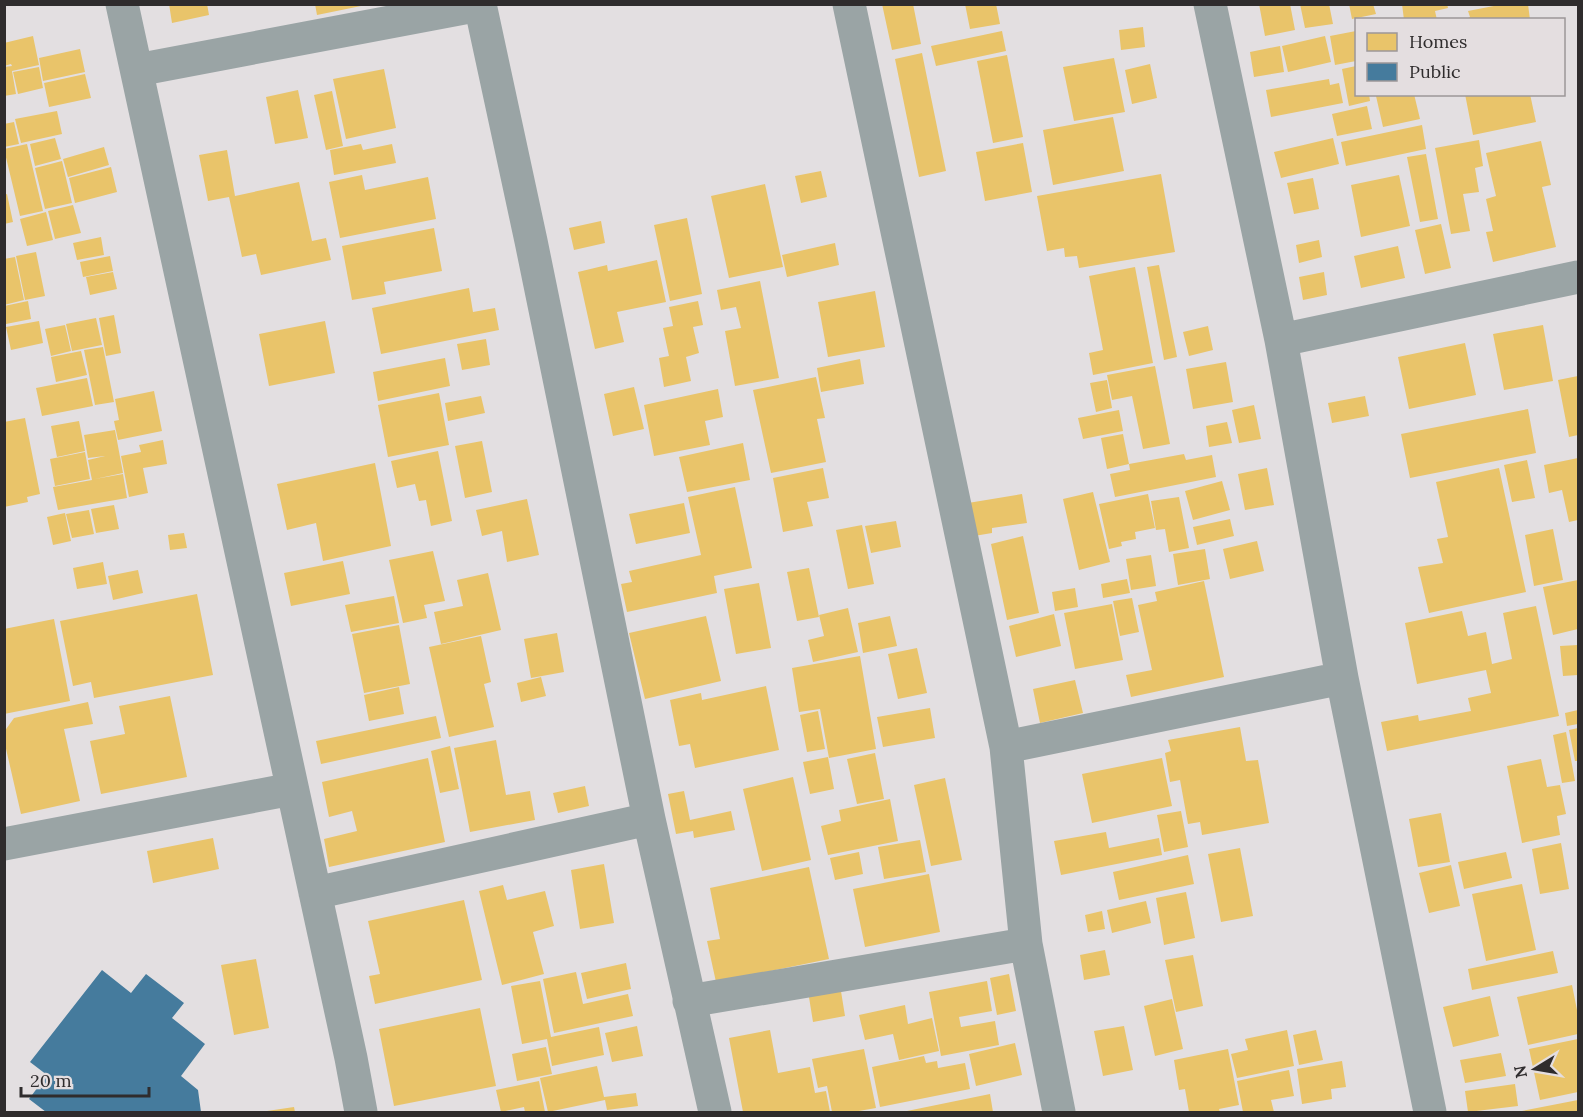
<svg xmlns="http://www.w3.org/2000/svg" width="1583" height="1117" font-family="Lora,serif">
	<rect width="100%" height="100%" fill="#e3dfe1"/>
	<!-- homes -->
	<path fill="#e9c46a" d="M 169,4 L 207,4 L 209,15 L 172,23 Z
		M 315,4 L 361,4 L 361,6 L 317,15 Z
		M 882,4 L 913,4 L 921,44 L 892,50 Z
		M 965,4 L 996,4 L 1000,24 L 970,29 Z
		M 1259,4 L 1290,4 L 1295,30 L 1265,36 Z
		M 1300,4 L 1329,4 L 1333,24 L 1305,28 Z
		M 1349,4 L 1373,4 L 1376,14 L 1352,19 Z
		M 1402,4 L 1447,4 L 1448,8 L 1435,11 L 1437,20 L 1412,20 L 1412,18 L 1404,20 Z
		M 1504,4 L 1528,4 L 1530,20 L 1464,20 L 1470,17 L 1468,11 Z
		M 1143,27 L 1145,47 L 1121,50 L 1119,30 Z
		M 1002,31 L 1006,51 L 936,66 L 931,46 Z
		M 1356,31 L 1356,61 L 1335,65 L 1330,36 Z
		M 33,36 L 39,65 L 12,71 L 16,94 L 4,96 L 4,67 L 12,66 L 11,64 L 4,66 L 4,43 Z
		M 1325,36 L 1331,62 L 1288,72 L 1282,46 Z
		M 1280,46 L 1284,72 L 1254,77 L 1250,52 Z
		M 80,49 L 85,72 L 43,81 L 39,58 Z
		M 922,53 L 946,171 L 919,177 L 895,59 Z
		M 1007,55 L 1023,137 L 993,143 L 977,61 Z
		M 1114,58 L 1125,112 L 1074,121 L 1063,67 Z
		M 1150,64 L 1157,98 L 1132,104 L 1125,70 Z
		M 1356,66 L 1356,94 L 1369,94 L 1370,101 L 1349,106 L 1342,69 Z
		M 39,67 L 43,88 L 18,94 L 13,72 Z
		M 384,69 L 396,128 L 346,139 L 333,79 Z
		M 85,74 L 91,98 L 49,107 L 44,83 Z
		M 1329,79 L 1330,85 L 1339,83 L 1343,103 L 1271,117 L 1266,90 Z
		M 298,90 L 308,138 L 275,144 L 266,97 Z
		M 332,91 L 343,146 L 326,150 L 314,95 Z
		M 1381,94 L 1414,94 L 1420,119 L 1383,127 L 1376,96 Z
		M 1465,94 L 1530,94 L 1536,122 L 1473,135 Z
		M 1367,106 L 1372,129 L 1337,136 L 1332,114 Z
		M 57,111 L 62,134 L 21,143 L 15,119 Z
		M 1113,117 L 1124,171 L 1053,185 L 1043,130 Z
		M 14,122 L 19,144 L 4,147 L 4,124 Z
		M 1422,125 L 1426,149 L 1346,166 L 1341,142 Z
		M 55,138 L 61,159 L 35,166 L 30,144 Z
		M 1333,138 L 1339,164 L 1281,178 L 1274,152 Z
		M 1479,140 L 1483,166 L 1475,168 L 1479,192 L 1463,194 L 1470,231 L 1451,234 L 1435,148 Z
		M 1541,141 L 1551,185 L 1542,187 L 1556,247 L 1493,262 L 1486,232 L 1493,231 L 1486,199 L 1496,196 L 1486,153 Z
		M 1023,143 L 1032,192 L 985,201 L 976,152 Z
		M 27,144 L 43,211 L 20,216 L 4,149 Z
		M 361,144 L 363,150 L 392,144 L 396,163 L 334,175 L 330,150 Z
		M 104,147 L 109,165 L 68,177 L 63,159 Z
		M 227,150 L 235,196 L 299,182 L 312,241 L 326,238 L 331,260 L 261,275 L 256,254 L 242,257 L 229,197 L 208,201 L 199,155 Z
		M 1426,154 L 1438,219 L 1420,222 L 1407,157 Z
		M 62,161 L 72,203 L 45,209 L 35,168 Z
		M 111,167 L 117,192 L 75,203 L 69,178 Z
		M 821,171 L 827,197 L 801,203 L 795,176 Z
		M 1161,174 L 1175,252 L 1079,268 L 1077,256 L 1065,257 L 1064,248 L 1047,251 L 1037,196 Z
		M 362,175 L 365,190 L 428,177 L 436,219 L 340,238 L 329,182 Z
		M 1399,175 L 1410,226 L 1361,237 L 1351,185 Z
		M 1313,178 L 1319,209 L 1294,214 L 1287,183 Z
		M 765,184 L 783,267 L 729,278 L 711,196 Z
		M 7,194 L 13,222 L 4,224 L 4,195 Z
		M 73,205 L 81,233 L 55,239 L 48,211 Z
		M 46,212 L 53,240 L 27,246 L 20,219 Z
		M 687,218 L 702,294 L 670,301 L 654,225 Z
		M 601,221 L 605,243 L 574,250 L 569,228 Z
		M 1441,224 L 1451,268 L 1425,274 L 1415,230 Z
		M 434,228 L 442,271 L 384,282 L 386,294 L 352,300 L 342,246 Z
		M 101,237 L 104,255 L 77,260 L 73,243 Z
		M 1319,240 L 1322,257 L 1299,263 L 1296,245 Z
		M 835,243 L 839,265 L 787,277 L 782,255 Z
		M 1398,246 L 1405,278 L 1361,288 L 1354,256 Z
		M 36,252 L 45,296 L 25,300 L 16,256 Z
		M 110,256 L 113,271 L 83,277 L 80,262 Z
		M 15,257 L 24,300 L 4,305 L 4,259 Z
		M 657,260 L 666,302 L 617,312 L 624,342 L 595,349 L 578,272 L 607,265 L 608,271 Z
		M 1159,265 L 1177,357 L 1164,360 L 1147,267 Z
		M 1135,267 L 1153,363 L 1093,375 L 1089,353 L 1103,350 L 1089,276 Z
		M 113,272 L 117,289 L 90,295 L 86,277 Z
		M 1324,272 L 1327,295 L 1303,300 L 1299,277 Z
		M 760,281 L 779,378 L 735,386 L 725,331 L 741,328 L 736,307 L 721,310 L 717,290 Z
		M 469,288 L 473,312 L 495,308 L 499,330 L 381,354 L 372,308 Z
		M 875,291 L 885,347 L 828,357 L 818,302 Z
		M 28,301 L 31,319 L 6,324 L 4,306 Z
		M 698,301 L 703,325 L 693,327 L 699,353 L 686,357 L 691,381 L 664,387 L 659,358 L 669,356 L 663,328 L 673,326 L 669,307 Z
		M 114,315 L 121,353 L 106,356 L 99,318 Z
		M 96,318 L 102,345 L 72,351 L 66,324 Z
		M 39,321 L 43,343 L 11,350 L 6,327 Z
		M 325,321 L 335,373 L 269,386 L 259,334 Z
		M 65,325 L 71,351 L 51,356 L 45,329 Z
		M 1543,325 L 1553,381 L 1504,390 L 1493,334 Z
		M 1208,326 L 1213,350 L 1189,356 L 1183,332 Z
		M 486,339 L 490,365 L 462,370 L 457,344 Z
		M 1465,343 L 1476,395 L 1409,409 L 1398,357 Z
		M 103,347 L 114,402 L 95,405 L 84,350 Z
		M 81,351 L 87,375 L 56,382 L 51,357 Z
		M 445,358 L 450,386 L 378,401 L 373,372 Z
		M 860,359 L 864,384 L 821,392 L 817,368 Z
		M 1226,362 L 1233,402 L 1193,409 L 1186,369 Z
		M 1155,366 L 1170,444 L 1143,449 L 1132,396 L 1112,400 L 1107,375 Z
		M 1578,376 L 1578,435 L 1569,437 L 1558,380 Z
		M 816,377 L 825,418 L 817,419 L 826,462 L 771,473 L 753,390 Z
		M 87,378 L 93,406 L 42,416 L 36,388 Z
		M 1107,380 L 1112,408 L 1096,412 L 1090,383 Z
		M 634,387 L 644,429 L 613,436 L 604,394 Z
		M 718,389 L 723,417 L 705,421 L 710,445 L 654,456 L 644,405 Z
		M 154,391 L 162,431 L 118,440 L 114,421 L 119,420 L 115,399 Z
		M 439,393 L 449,445 L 388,457 L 378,405 Z
		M 481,396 L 485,413 L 448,421 L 445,403 Z
		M 1365,396 L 1369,416 L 1332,423 L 1328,403 Z
		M 1254,405 L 1261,439 L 1239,443 L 1232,410 Z
		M 1528,409 L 1536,453 L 1410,478 L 1401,434 Z
		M 1119,410 L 1123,431 L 1083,439 L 1078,418 Z
		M 25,418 L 40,494 L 27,497 L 28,502 L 4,507 L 4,422 Z
		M 79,421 L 85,451 L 57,457 L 51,426 Z
		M 1227,422 L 1232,443 L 1209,447 L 1206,426 Z
		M 115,430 L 123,473 L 95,479 L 123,474 L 127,498 L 58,510 L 53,487 L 92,480 L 88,460 L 105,456 L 88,458 L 84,435 Z
		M 1123,434 L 1129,464 L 1107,469 L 1101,438 Z
		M 163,440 L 167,464 L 143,468 L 148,493 L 129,497 L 121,456 L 141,452 L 139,445 Z
		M 482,441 L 492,492 L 465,498 L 455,446 Z
		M 743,443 L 750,480 L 687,492 L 679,457 Z
		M 438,451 L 452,521 L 431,526 L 426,500 L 419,501 L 415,484 L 397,488 L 391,461 Z
		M 85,452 L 90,479 L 55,486 L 50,459 Z
		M 1184,454 L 1186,460 L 1212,455 L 1216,477 L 1115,497 L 1110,474 L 1130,470 L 1129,464 Z
		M 1578,458 L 1578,520 L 1569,522 L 1562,490 L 1549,493 L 1544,465 Z
		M 1527,460 L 1535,498 L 1512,502 L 1504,465 Z
		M 375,463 L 391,546 L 323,561 L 316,523 L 287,530 L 277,484 Z
		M 823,468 L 829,498 L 807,502 L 813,526 L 783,532 L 773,478 Z
		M 1267,468 L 1274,505 L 1245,510 L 1238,474 Z
		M 1499,468 L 1526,592 L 1429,613 L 1418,567 L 1443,563 L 1437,539 L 1448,537 L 1436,482 Z
		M 1222,481 L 1230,510 L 1193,520 L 1185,491 Z
		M 735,487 L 752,568 L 714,576 L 717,593 L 627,612 L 621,584 L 632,582 L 629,571 L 701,555 L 688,497 Z
		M 1093,492 L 1110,562 L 1079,570 L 1063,499 Z
		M 1022,494 L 1027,523 L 992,528 L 992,533 L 974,536 L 968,503 Z
		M 1148,494 L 1155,528 L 1135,532 L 1136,539 L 1121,542 L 1122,546 L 1109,549 L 1099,504 Z
		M 1179,497 L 1189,548 L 1169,552 L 1165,529 L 1156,530 L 1151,501 Z
		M 527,499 L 539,555 L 507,562 L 502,531 L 482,536 L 476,510 Z
		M 684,503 L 690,533 L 636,544 L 629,514 Z
		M 114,505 L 119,529 L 96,533 L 91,509 Z
		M 89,510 L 94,534 L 72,538 L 66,514 Z
		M 65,513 L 71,541 L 53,545 L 47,517 Z
		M 1230,519 L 1234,536 L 1197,545 L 1193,527 Z
		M 896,521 L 901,547 L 871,553 L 865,526 Z
		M 862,525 L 874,584 L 848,589 L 836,530 Z
		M 1553,529 L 1563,580 L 1534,586 L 1525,535 Z
		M 184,533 L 187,548 L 170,550 L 168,535 Z
		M 1023,536 L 1039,613 L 1007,620 L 991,544 Z
		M 1257,541 L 1264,571 L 1230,579 L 1223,549 Z
		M 1205,549 L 1210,579 L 1178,585 L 1173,554 Z
		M 433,551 L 445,601 L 424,605 L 427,618 L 403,623 L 389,560 Z
		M 1151,555 L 1156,586 L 1131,590 L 1126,559 Z
		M 343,561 L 350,594 L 291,606 L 284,573 Z
		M 103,562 L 107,584 L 77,589 L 73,568 Z
		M 809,568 L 819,617 L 797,621 L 787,572 Z
		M 138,570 L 143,593 L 113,600 L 108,576 Z
		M 488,573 L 501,630 L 441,644 L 434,612 L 463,606 L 457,580 Z
		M 1127,579 L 1130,593 L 1103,598 L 1101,584 Z
		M 1578,580 L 1578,629 L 1553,635 L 1543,587 Z
		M 1204,581 L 1224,677 L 1131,697 L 1126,675 L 1152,670 L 1138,605 L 1157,601 L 1155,592 Z
		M 759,583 L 771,648 L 736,654 L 724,589 Z
		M 1075,588 L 1078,607 L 1055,611 L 1052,592 Z
		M 197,594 L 213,675 L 94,698 L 91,682 L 73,686 L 60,621 Z
		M 394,596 L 399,623 L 351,632 L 345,605 Z
		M 1132,598 L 1139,632 L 1120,636 L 1113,601 Z
		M 1112,604 L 1123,660 L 1075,669 L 1064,613 Z
		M 1536,606 L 1559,716 L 1387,751 L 1381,722 L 1418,715 L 1419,721 L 1471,711 L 1468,698 L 1491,693 L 1486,670 L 1417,684 L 1405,623 L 1462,611 L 1468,636 L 1486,632 L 1492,664 L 1512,659 L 1503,613 Z
		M 848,608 L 858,652 L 813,662 L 808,640 L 824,636 L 819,615 Z
		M 1054,614 L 1061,646 L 1016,657 L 1009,626 Z
		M 706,616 L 721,681 L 645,699 L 629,633 Z
		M 890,616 L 897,646 L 863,653 L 858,623 Z
		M 54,619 L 70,701 L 4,714 L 4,629 Z
		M 399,625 L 410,684 L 364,693 L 352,634 Z
		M 557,633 L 564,672 L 531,678 L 524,639 Z
		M 481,636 L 491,682 L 484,684 L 494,727 L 449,737 L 429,647 Z
		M 1578,645 L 1578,675 L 1563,676 L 1560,646 Z
		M 917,648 L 927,693 L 898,699 L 888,654 Z
		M 860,656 L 876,749 L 829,758 L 820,709 L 799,712 L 792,668 Z
		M 541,677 L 546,696 L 521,702 L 517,683 Z
		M 1075,680 L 1083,713 L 1040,723 L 1033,689 Z
		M 766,686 L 779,750 L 695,768 L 690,744 L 679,746 L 670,700 L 701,693 L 702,700 Z
		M 399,687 L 404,714 L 369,721 L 364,695 Z
		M 170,696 L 187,777 L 101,794 L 90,741 L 125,734 L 119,706 Z
		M 88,702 L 93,724 L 64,729 L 80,801 L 21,814 L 4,740 L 4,732 L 14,718 Z
		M 930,708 L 935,738 L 883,747 L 877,717 Z
		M 1578,710 L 1578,724 L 1567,726 L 1565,713 Z
		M 818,711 L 825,749 L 807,752 L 800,715 Z
		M 436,716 L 441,738 L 321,764 L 316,741 Z
		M 1240,727 L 1246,761 L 1258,760 L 1269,823 L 1202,835 L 1200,822 L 1188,824 L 1180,780 L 1170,782 L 1165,753 L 1171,751 L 1168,740 Z
		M 1578,728 L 1578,761 L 1575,761 L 1569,730 Z
		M 1566,732 L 1575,781 L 1562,783 L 1553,735 Z
		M 496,740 L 506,795 L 530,791 L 535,820 L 470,832 L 454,748 Z
		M 450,746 L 459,789 L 440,793 L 431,751 Z
		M 875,753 L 884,799 L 857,804 L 847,759 Z
		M 828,757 L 834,789 L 810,794 L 803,762 Z
		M 428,758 L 445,842 L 329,867 L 324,839 L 357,831 L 352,811 L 329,817 L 322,782 Z
		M 1162,758 L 1172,806 L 1092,823 L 1082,774 Z
		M 1541,759 L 1547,787 L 1560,785 L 1566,814 L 1557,816 L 1560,835 L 1522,843 L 1507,766 Z
		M 793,777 L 811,860 L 762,871 L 743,789 Z
		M 945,778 L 962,860 L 931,866 L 914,785 Z
		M 585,786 L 589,806 L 558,813 L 553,793 Z
		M 684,791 L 690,820 L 731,811 L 735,830 L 694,838 L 693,831 L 676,834 L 668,794 Z
		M 890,799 L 898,841 L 828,855 L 821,826 L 841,821 L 839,810 Z
		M 1181,811 L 1188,847 L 1164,852 L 1157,815 Z
		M 1441,813 L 1450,862 L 1418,867 L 1409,819 Z
		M 1106,832 L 1109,848 L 1159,838 L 1162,855 L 1061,875 L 1054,841 Z
		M 213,838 L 219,869 L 153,883 L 147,851 Z
		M 920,840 L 926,872 L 884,879 L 878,847 Z
		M 1561,843 L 1569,889 L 1540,894 L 1532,849 Z
		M 1240,848 L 1253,916 L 1221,922 L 1208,854 Z
		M 859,852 L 863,874 L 835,880 L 830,858 Z
		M 1506,852 L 1512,878 L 1464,889 L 1458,862 Z
		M 1188,855 L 1194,884 L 1119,900 L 1113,872 Z
		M 604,864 L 614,923 L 580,929 L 571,870 Z
		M 1451,865 L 1460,906 L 1429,913 L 1419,873 Z
		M 809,867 L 829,959 L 716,982 L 707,941 L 720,939 L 710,888 Z
		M 929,874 L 940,932 L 865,947 L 853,889 Z
		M 1522,884 L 1536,950 L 1486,961 L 1472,894 Z
		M 503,885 L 507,900 L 545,891 L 554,926 L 533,932 L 544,974 L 502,985 L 479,891 Z
		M 1186,892 L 1195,938 L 1164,945 L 1156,898 Z
		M 464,900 L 482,980 L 375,1004 L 369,976 L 380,974 L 368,921 Z
		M 1146,901 L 1151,923 L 1112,933 L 1107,910 Z
		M 1102,911 L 1105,929 L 1088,932 L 1085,915 Z
		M 1105,950 L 1110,975 L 1084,980 L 1080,955 Z
		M 1553,951 L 1558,973 L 1472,990 L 1468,969 Z
		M 1193,955 L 1203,1006 L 1176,1012 L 1165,960 Z
		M 256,959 L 269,1028 L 234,1035 L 221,965 Z
		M 626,963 L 631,989 L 587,999 L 581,973 Z
		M 576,972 L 583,1004 L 628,994 L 633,1016 L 554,1033 L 543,979 Z
		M 1009,974 L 1016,1011 L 997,1015 L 990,978 Z
		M 540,981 L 551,1037 L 599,1027 L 604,1055 L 552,1066 L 547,1039 L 522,1044 L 511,986 Z
		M 987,981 L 992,1011 L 959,1017 L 961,1027 L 995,1021 L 999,1045 L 941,1056 L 929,992 Z
		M 840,985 L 845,1016 L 813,1022 L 808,991 Z
		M 1572,985 L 1578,1015 L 1578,1034 L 1528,1045 L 1517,997 Z
		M 1490,996 L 1499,1036 L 1453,1047 L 1443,1007 Z
		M 1172,999 L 1183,1049 L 1155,1056 L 1144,1006 Z
		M 905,1005 L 908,1024 L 932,1018 L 939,1051 L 899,1060 L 893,1034 L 865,1040 L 859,1015 Z
		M 480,1008 L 496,1086 L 394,1106 L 379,1029 Z
		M 637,1026 L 643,1056 L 612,1062 L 605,1033 Z
		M 1124,1026 L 1133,1070 L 1103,1076 L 1094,1031 Z
		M 770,1030 L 778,1073 L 810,1067 L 815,1093 L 826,1091 L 830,1112 L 743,1112 L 729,1038 Z
		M 1287,1030 L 1294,1066 L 1237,1078 L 1231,1054 L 1248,1050 L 1245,1039 Z
		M 1316,1030 L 1323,1060 L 1299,1065 L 1293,1035 Z
		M 1578,1039 L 1578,1092 L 1540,1100 L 1529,1049 Z
		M 1015,1043 L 1022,1075 L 976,1086 L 969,1054 Z
		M 546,1047 L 552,1074 L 517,1081 L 512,1054 Z
		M 864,1049 L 876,1108 L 853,1112 L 832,1112 L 827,1086 L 818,1088 L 812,1059 Z
		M 1228,1049 L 1239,1105 L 1219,1109 L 1220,1112 L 1189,1112 L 1185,1089 L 1179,1090 L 1174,1060 Z
		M 1501,1053 L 1506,1076 L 1465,1083 L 1460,1060 Z
		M 924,1056 L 926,1063 L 937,1061 L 938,1068 L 965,1063 L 970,1089 L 880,1107 L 872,1067 Z
		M 1342,1061 L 1346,1087 L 1331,1089 L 1332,1099 L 1302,1104 L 1297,1069 Z
		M 597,1066 L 604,1097 L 636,1093 L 638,1106 L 607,1110 L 605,1100 L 548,1112 L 540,1078 Z
		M 1289,1070 L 1294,1096 L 1271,1100 L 1274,1112 L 1243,1112 L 1237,1081 Z
		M 539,1081 L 545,1112 L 525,1112 L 524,1107 L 501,1112 L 496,1090 Z
		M 1515,1084 L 1518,1106 L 1468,1112 L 1465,1091 Z
		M 990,1094 L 993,1112 L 907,1112 L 907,1111 Z
		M 1578,1100 L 1578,1112 L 1522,1112 L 1522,1111 Z
		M 294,1107 L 295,1112 L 267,1112 L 267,1111 Z"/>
	<!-- public -->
	<path fill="#457b9d" d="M 102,970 L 131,993 L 146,974 L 184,1003 L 172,1018 L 205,1044 L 181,1076 L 198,1090 L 201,1112 L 46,1112 L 29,1099 L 47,1075 L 30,1062 Z"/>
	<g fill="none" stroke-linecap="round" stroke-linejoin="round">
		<!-- minor -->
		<path stroke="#9aa4a5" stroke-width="33" d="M 122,4 L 351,1058 L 361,1112
			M 480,4 L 531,241 L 649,819 L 715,1112
			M 849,4 L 1006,747 L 1026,944 L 1059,1112
			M 1210,4 L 1281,340 L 1342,678 L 1430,1112
			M 137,70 L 480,5
			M 1281,340 L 1578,277
			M 1006,747 L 1342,678
			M 4,844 L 292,789
			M 315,893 L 649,819
			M 689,1001 L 1026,944"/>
	</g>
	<!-- border -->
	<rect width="1583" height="1117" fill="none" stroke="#2f2c2d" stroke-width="12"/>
	<!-- legend -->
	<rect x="1355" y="18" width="210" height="78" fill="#e4dee0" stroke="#9c9798" stroke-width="1.5"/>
	<rect x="1367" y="33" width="30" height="18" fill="#e9c46a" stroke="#9c9798" stroke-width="1.5"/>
	<text x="1409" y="48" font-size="18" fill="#2f2c2d">Homes</text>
	<rect x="1367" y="63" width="30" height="18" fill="#457b9d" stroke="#9c9798" stroke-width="1.5"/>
	<text x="1409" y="78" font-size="18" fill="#2f2c2d">Public</text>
	<!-- north arrow -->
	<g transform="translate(1535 1069) rotate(259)" stroke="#e4dee0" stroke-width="4.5" paint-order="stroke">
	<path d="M0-4.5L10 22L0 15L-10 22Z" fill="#2f2c2d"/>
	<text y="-9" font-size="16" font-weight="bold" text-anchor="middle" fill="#2f2c2d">N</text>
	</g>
	<!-- scale -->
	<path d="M21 1087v9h128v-9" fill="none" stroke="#2f2c2d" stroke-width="3"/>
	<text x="30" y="1087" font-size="18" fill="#2f2c2d" stroke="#e4dee0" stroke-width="4.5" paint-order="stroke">20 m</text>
</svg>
